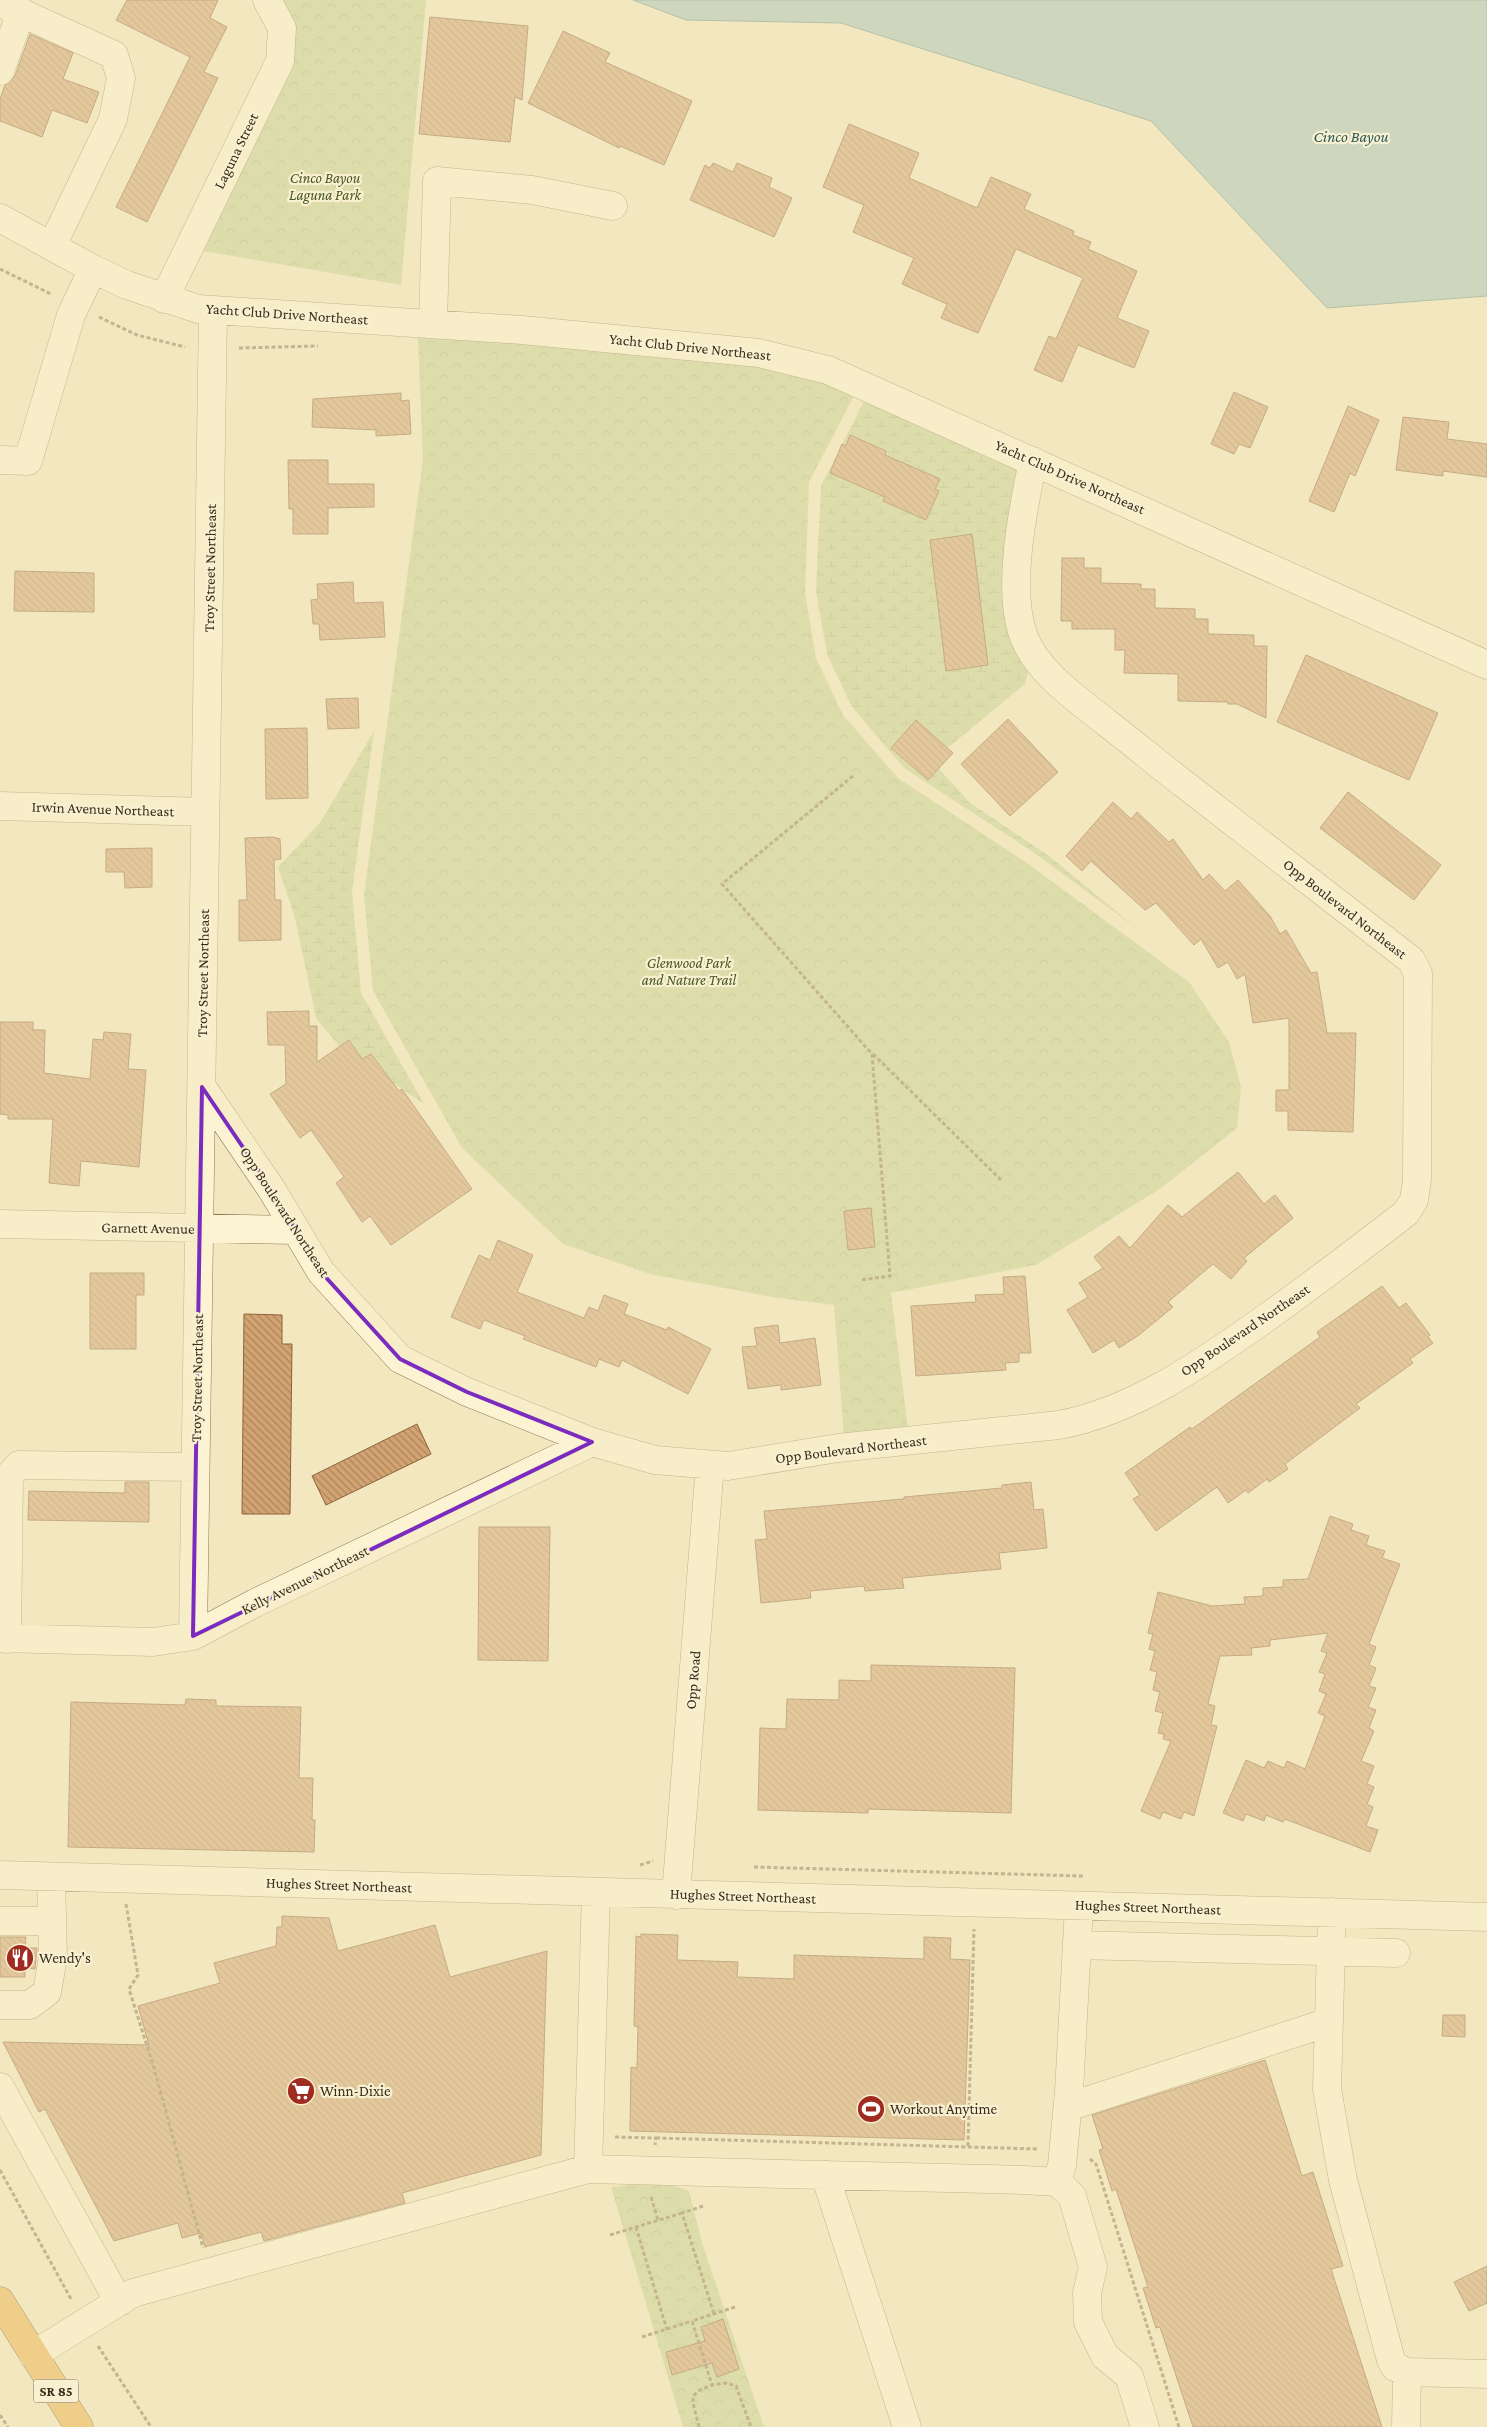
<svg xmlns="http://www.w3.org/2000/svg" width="1487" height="2427" font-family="'Crimson Pro',serif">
	<defs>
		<pattern id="wetland-marsh" width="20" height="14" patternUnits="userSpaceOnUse" patternTransform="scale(1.25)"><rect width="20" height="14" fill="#c4d192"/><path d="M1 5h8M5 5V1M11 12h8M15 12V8" fill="none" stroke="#a9b47d"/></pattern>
		<pattern id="park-crowns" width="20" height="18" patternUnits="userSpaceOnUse" patternTransform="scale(1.25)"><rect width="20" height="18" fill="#c4d192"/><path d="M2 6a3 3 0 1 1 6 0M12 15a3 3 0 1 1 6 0" fill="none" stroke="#a9b47d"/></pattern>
		<pattern id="building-back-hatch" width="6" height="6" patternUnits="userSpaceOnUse" patternTransform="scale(1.25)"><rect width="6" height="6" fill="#d3a372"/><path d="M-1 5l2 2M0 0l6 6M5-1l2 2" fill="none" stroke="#ac855d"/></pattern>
	</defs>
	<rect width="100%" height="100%" fill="#f2e7bf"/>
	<!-- wetland -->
	<path fill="url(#wetland-marsh)" d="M 864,401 L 1017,470 L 1010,507 L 1005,556 L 1013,645 L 1028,672 L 1025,684 L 932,761 L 969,802 L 1049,856 L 1139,930 L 1033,852 L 904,768 L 852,707 L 827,654 L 816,592 L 821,486 Z
		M 374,731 L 352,891 L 361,993 L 424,1104 L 340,1047 L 316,1018 L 295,918 L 278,867 L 320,823 Z"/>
	<!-- park -->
	<path fill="url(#park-crowns)" d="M 282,0 L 426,0 L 401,285 L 204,251 L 266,107 Z
		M 418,338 L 446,338 L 702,357 L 788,369 L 857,390 L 809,482 L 805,593 L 816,658 L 843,715 L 898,778 L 1027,863 L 1189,982 L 1229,1042 L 1241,1087 L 1237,1128 L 1160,1189 L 1036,1265 L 891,1293 L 908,1429 L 844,1437 L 834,1305 L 777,1298 L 650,1274 L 563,1244 L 462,1148 L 373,991 L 364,894 L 423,460 Z
		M 662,2182 L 689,2191 L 703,2246 L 764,2427 L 683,2427 L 611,2187 Z"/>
	<!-- water -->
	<path fill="#a3c3bc" stroke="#69928b" d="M 633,0 L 1487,0 L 1487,296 L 1327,308 L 1151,121 L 841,23 L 686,20 Z"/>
	<!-- building -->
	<path fill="url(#building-back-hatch)" stroke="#8d623a" d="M 127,0 L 218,0 L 210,18 L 227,27 L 204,72 L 218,78 L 147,222 L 116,207 L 190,57 L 116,20 Z
		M 430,17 L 528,26 L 522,100 L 515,97 L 510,142 L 419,134 Z
		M 563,31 L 610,53 L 605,62 L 692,101 L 664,165 L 620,146 L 619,148 L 528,103 Z
		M 30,34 L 73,53 L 63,79 L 99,92 L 87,123 L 52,110 L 42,137 L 0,121 L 0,99 L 5,85 L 15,76 Z
		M 849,124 L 919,153 L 909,178 L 977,208 L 991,177 L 1031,194 L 1024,209 L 1074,231 L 1073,235 L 1091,242 L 1088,249 L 1137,271 L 1117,318 L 1149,331 L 1134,368 L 1078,345 L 1062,382 L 1034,370 L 1049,336 L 1056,339 L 1083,278 L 1016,249 L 978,333 L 941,318 L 947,304 L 902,284 L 914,258 L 853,232 L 864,205 L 823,187 Z
		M 713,163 L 733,172 L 737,163 L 772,178 L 769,187 L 792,198 L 774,237 L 690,200 L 705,165 L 710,168 Z
		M 1234,392 L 1268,407 L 1250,448 L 1239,444 L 1234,454 L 1211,444 Z
		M 401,393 L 401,401 L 409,400 L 411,434 L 376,436 L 376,430 L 312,427 L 313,399 Z
		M 1348,406 L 1379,420 L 1355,476 L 1350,473 L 1334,512 L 1309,501 Z
		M 1403,417 L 1449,422 L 1447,439 L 1487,444 L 1487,477 L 1443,471 L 1443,476 L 1396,470 Z
		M 850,435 L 886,451 L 885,455 L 940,479 L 935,489 L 939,491 L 926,520 L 883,501 L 885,497 L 830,473 L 842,444 L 846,446 Z
		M 288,460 L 328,460 L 328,484 L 374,484 L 374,507 L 328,508 L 328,534 L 293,534 L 293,509 L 289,509 Z
		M 972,534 L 988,665 L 946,671 L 930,540 Z
		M 1062,558 L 1084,558 L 1084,568 L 1101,568 L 1101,583 L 1141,584 L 1141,589 L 1155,589 L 1155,608 L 1195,609 L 1195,619 L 1208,619 L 1208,634 L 1254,635 L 1254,646 L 1267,646 L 1266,718 L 1237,704 L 1228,704 L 1228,702 L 1178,701 L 1178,674 L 1124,673 L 1125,650 L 1115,650 L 1115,629 L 1072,629 L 1072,621 L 1061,621 Z
		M 15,571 L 94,573 L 94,612 L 14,611 Z
		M 353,582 L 354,603 L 383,602 L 385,637 L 320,640 L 319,624 L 313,624 L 311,600 L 318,599 L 317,584 Z
		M 1306,655 L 1438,713 L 1409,780 L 1277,722 Z
		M 358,698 L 359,728 L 328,729 L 326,699 Z
		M 1008,719 L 1058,772 L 1010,816 L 961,764 Z
		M 916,720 L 953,753 L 928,780 L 891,748 Z
		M 307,728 L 308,798 L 266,799 L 265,729 Z
		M 1348,792 L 1441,865 L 1414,900 L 1320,828 Z
		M 1113,802 L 1131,819 L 1137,812 L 1169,842 L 1173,839 L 1203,880 L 1209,874 L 1225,891 L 1238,880 L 1270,916 L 1280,934 L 1286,930 L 1311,973 L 1317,972 L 1327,1033 L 1356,1033 L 1353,1132 L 1288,1130 L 1288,1111 L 1276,1111 L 1276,1090 L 1289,1090 L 1289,1018 L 1253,1023 L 1245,974 L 1237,979 L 1228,962 L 1218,968 L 1201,939 L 1194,945 L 1156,903 L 1145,910 L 1091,861 L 1082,871 L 1066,856 Z
		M 273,837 L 280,839 L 281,859 L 274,860 L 275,900 L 281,900 L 281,940 L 239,941 L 239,900 L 247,900 L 245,838 Z
		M 152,848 L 152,887 L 125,888 L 124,872 L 106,872 L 106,849 Z
		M 309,1011 L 309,1026 L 317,1026 L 317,1062 L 349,1040 L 362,1059 L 371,1054 L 399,1091 L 402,1089 L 472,1189 L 391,1245 L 370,1216 L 362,1222 L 336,1183 L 344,1177 L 311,1130 L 300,1138 L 270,1094 L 286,1084 L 285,1045 L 268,1045 L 267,1012 Z
		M 0,1022 L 33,1022 L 33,1030 L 45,1030 L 44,1073 L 90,1079 L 93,1039 L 103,1040 L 104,1032 L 131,1034 L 128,1069 L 146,1070 L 139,1167 L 81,1161 L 79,1186 L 49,1183 L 53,1119 L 8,1119 L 8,1115 L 0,1114 Z
		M 1238,1172 L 1264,1204 L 1275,1195 L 1293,1218 L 1244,1258 L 1247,1261 L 1231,1279 L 1213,1264 L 1168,1302 L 1173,1307 L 1139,1335 L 1119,1348 L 1114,1340 L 1093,1353 L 1067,1310 L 1088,1297 L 1079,1283 L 1103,1268 L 1094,1257 L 1119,1236 L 1130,1248 L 1168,1205 L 1182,1217 Z
		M 871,1208 L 875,1247 L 848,1250 L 844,1211 Z
		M 498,1240 L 533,1255 L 517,1292 L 584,1318 L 589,1307 L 598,1311 L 604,1295 L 628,1304 L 624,1314 L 667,1330 L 668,1327 L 711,1349 L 688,1394 L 622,1360 L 619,1367 L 599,1359 L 596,1367 L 523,1339 L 525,1336 L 484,1320 L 480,1329 L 451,1317 L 479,1255 L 490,1260 Z
		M 90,1273 L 144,1273 L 144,1295 L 136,1295 L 136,1349 L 90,1349 Z
		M 1025,1276 L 1031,1353 L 1019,1353 L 1019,1362 L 1005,1363 L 1006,1370 L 916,1376 L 911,1306 L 976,1302 L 975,1295 L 1004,1294 L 1003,1277 Z
		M 1382,1286 L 1399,1308 L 1406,1303 L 1430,1335 L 1428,1337 L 1433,1343 L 1410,1359 L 1413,1363 L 1356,1404 L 1360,1408 L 1285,1464 L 1288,1469 L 1269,1482 L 1267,1479 L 1248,1493 L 1246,1490 L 1228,1503 L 1217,1487 L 1156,1531 L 1133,1499 L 1140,1495 L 1125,1473 L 1190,1427 L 1192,1429 L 1320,1337 L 1317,1332 Z
		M 244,1314 L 282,1315 L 282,1344 L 292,1344 L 290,1514 L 242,1514 Z
		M 778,1325 L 780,1343 L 815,1338 L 821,1385 L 781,1390 L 781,1385 L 748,1389 L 742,1347 L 757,1346 L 754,1328 Z
		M 417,1424 L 431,1454 L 326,1505 L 312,1476 Z
		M 125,1482 L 149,1482 L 149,1522 L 28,1520 L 29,1491 L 125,1493 Z
		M 1031,1482 L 1034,1510 L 1043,1509 L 1047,1548 L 999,1553 L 1001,1569 L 902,1578 L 904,1588 L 865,1591 L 864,1586 L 810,1591 L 811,1598 L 761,1603 L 755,1540 L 767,1539 L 764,1511 L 904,1499 L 904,1497 L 1002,1488 L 1002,1485 Z
		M 1330,1516 L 1353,1524 L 1351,1530 L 1369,1536 L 1366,1545 L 1385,1551 L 1382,1558 L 1400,1564 L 1369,1644 L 1376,1647 L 1369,1665 L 1376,1668 L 1369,1686 L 1376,1688 L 1368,1707 L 1376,1710 L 1369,1728 L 1374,1731 L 1361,1761 L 1374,1766 L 1367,1784 L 1374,1787 L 1367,1804 L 1373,1807 L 1366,1826 L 1378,1830 L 1370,1852 L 1285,1819 L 1283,1822 L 1266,1815 L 1264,1821 L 1246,1814 L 1243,1821 L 1223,1813 L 1246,1760 L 1264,1768 L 1268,1761 L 1284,1768 L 1287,1761 L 1305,1769 L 1325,1716 L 1318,1713 L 1326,1694 L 1319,1691 L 1325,1674 L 1319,1672 L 1327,1653 L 1321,1651 L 1328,1633 L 1270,1640 L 1270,1646 L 1251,1648 L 1252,1655 L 1220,1656 L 1208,1704 L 1215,1706 L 1211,1725 L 1217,1726 L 1194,1816 L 1184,1812 L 1181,1819 L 1163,1812 L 1160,1819 L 1141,1811 L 1171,1741 L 1163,1739 L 1164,1734 L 1158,1733 L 1163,1713 L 1155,1711 L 1160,1692 L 1153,1690 L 1157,1672 L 1150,1670 L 1155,1651 L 1149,1649 L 1153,1634 L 1148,1633 L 1158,1592 L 1212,1606 L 1245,1604 L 1244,1597 L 1263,1596 L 1263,1588 L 1283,1587 L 1283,1580 L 1308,1579 Z
		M 479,1527 L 550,1527 L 548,1661 L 478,1660 Z
		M 871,1665 L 1015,1668 L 1011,1813 L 868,1809 L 868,1813 L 758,1810 L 760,1728 L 786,1729 L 787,1699 L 839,1700 L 839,1680 L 871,1681 Z
		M 186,1699 L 216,1700 L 216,1706 L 301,1707 L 299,1778 L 313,1778 L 312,1820 L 315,1820 L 314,1852 L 68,1847 L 71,1702 L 185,1705 Z
		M 282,1916 L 329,1918 L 338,1951 L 435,1925 L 450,1977 L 547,1951 L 541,2155 L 402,2193 L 405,2203 L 264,2241 L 261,2232 L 205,2247 L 201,2233 L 182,2238 L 178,2223 L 114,2241 L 45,2109 L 39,2112 L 3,2042 L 149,2045 L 138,2006 L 220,1983 L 214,1963 L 276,1946 L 277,1927 L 282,1927 Z
		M 641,1934 L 678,1935 L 677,1960 L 738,1962 L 737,1977 L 794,1979 L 794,1955 L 924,1959 L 924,1937 L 951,1938 L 950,1959 L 970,1960 L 964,2140 L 630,2131 L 631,2067 L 637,2068 L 638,2027 L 634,2026 L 636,1936 L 641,1937 Z
		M 0,1937 L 26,1937 L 25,1948 L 37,1948 L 35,1969 L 25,1968 L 25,1977 L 0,1977 Z
		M 1443,2015 L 1465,2015 L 1465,2037 L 1442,2036 Z
		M 1265,2060 L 1302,2176 L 1313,2172 L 1343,2266 L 1331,2269 L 1382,2427 L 1193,2427 L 1160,2327 L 1156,2328 L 1143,2288 L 1148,2287 L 1116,2189 L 1112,2191 L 1099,2150 L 1103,2149 L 1092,2115 Z
		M 1487,2266 L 1487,2303 L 1469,2311 L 1454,2282 Z
		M 723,2319 L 739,2369 L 717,2377 L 712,2363 L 672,2375 L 666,2352 L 705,2341 L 701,2327 Z"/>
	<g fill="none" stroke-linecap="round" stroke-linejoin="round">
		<defs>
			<path id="minor" d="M 0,3 L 114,55 L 121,78 L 113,119 L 52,246
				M 0,71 L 21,12
				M 0,218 L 93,269 L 127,285 L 198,309 L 522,330 L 759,353 L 828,370 L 1487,665
				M 164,299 L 280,61 L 282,28 L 267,0
				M 433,324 L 437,181 L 532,190 L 613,206
				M 0,460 L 28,461 L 71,315 L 93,269
				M 0,806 L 205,812
				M 202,1087 L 272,1190 L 321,1272 L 400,1359 L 467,1392 L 592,1442 L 655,1460 L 728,1466 L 838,1448 L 1059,1425 C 1134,1411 1201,1364 1263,1320 C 1311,1286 1358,1250 1406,1213 L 1414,1200 L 1417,1180 L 1418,973 L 1411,960 C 1335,901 1260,843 1184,784 C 1158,764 1133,743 1107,723 C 1077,699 1038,673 1024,637 C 1006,590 1023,509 1033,461
				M 0,1224 L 296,1230
				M 193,1636 L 213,310
				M 0,1638 L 153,1642 L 193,1636 L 255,1603 L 592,1442
				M 7,1639 L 9,1476 L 19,1465 L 195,1467
				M 0,1875 L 1487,1917
				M 676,1895 L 710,1465
				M 1332,1912 L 1327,2089 L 1343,2180 L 1391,2360 L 1395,2367 L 1407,2372 L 1487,2374
				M 0,1921 L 52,1921
				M 1077,1945 L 1396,1953
				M 0,2005 L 30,2005 L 47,1992 L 53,1957 L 51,1877
				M 0,2087 L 119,2302
				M 1068,2107 L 1329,2022
				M 588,2169 L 596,1893
				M 825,2175 L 907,2427
				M 1057,2182 L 1062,2165 L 1069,2092 L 1079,1906
				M 33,2355 L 133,2293 L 588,2169 L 1024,2180 L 1057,2182 L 1072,2196 L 1093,2267 L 1087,2293 L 1088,2322 L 1105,2356 L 1129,2376 L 1145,2427
				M 1406,2427 L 1407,2372"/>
			<path id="highway" d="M 0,2301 L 79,2427"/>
		</defs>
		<!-- minor casing -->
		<use href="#minor" stroke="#8c7756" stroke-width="29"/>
		<!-- highway casing -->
		<use href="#highway" stroke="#59442b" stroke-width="29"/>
		<!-- path -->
		<path stroke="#8c7756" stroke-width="3" stroke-dasharray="4 2.5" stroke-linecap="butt" d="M 0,269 L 51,294
			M 99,317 L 137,335 L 185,347
			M 239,348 L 318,346
			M 853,776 L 722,884 L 872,1054 L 890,1276 L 861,1280
			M 873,1054 L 1001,1180
			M 640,1865 L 653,1861
			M 754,1867 L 1083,1876
			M 126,1904 L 138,1975 L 129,1989 L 154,2068 L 203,2248
			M 615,2137 L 656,2138 L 655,2145
			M 656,2138 L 1038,2149
			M 968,2146 L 974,1929
			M 1090,2159 L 1096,2164 L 1179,2427
			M 0,2170 L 71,2299
			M 651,2197 L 658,2220
			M 703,2206 L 682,2213 L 714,2314
			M 636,2227 L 667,2330
			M 610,2235 L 682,2213
			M 735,2307 L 692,2321 L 712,2385 L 726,2383 L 736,2386 L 751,2427
			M 642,2337 L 692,2321
			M 98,2346 L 151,2427
			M 0,2415 L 8,2427
			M 699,2427 L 693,2403 L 693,2396 L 700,2390 L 712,2385"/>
		<!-- minor -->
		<use href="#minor" stroke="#fcf3d3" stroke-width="28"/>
		<!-- highway -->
		<use href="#highway" stroke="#e9b048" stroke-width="28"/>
	</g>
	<!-- marked area -->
	<path d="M0 0H1487V2427H0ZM 202,1087 L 272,1190 L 321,1272 L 400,1359 L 467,1392 L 592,1442 L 193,1636 Z" fill="#f2e7bf" fill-opacity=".55" fill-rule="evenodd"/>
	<path fill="none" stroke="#7b2cbf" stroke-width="4" stroke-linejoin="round" d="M 202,1087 L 272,1190 L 321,1272 L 400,1359 L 467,1392 L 592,1442 L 193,1636 Z"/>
	<!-- icons -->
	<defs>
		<symbol id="restaurant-disc" viewBox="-11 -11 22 22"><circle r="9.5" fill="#a02b21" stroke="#f8f0d0"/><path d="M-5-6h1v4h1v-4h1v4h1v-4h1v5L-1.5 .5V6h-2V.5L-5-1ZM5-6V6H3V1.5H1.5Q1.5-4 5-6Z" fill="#fff"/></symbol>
		<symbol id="supermarket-disc" viewBox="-11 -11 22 22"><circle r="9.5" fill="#a02b21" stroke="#f8f0d0"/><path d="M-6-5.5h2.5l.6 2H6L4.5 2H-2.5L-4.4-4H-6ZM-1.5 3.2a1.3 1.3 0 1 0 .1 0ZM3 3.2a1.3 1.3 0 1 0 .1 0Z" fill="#fff"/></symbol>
		<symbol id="stadium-disc" viewBox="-11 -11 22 22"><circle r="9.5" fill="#a02b21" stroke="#f8f0d0"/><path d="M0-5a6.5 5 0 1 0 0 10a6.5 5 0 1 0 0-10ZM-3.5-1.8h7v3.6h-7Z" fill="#fff"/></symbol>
	</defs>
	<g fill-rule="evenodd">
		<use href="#restaurant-disc" x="4" y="1942" width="32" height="32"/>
		<use href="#supermarket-disc" x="285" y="2075" width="32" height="32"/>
		<use href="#stadium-disc" x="855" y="2093" width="32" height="32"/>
	</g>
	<g text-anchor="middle" stroke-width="4.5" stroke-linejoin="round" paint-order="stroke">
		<!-- shield labels -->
		<rect fill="#f8f0d0" stroke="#736852" stroke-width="1" x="33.5" y="2379.5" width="45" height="23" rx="4"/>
		<g font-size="14" font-weight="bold" fill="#3a2d1c">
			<text x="56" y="2396">SR 85</text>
		</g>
		<!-- street labels -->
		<g font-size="15" fill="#3a2d1c" stroke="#f8f0d0">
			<text transform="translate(236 151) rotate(-64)" y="5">Laguna Street</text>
			<text transform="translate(287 314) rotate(4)" y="5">Yacht Club Drive Northeast</text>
			<text transform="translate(690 347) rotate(6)" y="5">Yacht Club Drive Northeast</text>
			<text transform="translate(1070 477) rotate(24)" y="5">Yacht Club Drive Northeast</text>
			<text transform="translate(210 568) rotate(-89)" y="5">Troy Street Northeast</text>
			<text transform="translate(103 809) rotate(2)" y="5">Irwin Avenue Northeast</text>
			<text transform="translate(1345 909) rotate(38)" y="5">Opp Boulevard Northeast</text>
			<text transform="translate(203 973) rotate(-89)" y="5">Troy Street Northeast</text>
			<text transform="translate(285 1212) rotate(57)" y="5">Opp Boulevard Northeast</text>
			<text transform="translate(148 1228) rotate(1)" y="5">Garnett Avenue</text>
			<text transform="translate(1245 1330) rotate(-34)" y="5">Opp Boulevard Northeast</text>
			<text transform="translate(197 1378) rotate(-89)" y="5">Troy Street Northeast</text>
			<text transform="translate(851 1449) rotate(-7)" y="5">Opp Boulevard Northeast</text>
			<text transform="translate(305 1580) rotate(-26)" y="5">Kelly Avenue Northeast</text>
			<text transform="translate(693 1680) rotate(-85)" y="5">Opp Road</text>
			<text transform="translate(339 1885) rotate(2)" y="5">Hughes Street Northeast</text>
			<text transform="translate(743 1896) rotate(2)" y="5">Hughes Street Northeast</text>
			<text transform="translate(1148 1907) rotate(2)" y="5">Hughes Street Northeast</text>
		</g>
		<!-- park labels -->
		<g font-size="15" font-style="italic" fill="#465920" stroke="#f8f0d0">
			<text x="325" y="183">Cinco Bayou<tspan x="325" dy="17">Laguna Park</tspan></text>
			<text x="689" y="968">Glenwood Park<tspan x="689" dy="17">and Nature Trail</tspan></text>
		</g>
		<!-- poi labels -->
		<g font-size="15" fill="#3a2d1c" stroke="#f8f0d0" text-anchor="start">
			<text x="39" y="1963">Wendy's</text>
			<text x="320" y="2096">Winn-Dixie</text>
			<text x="890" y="2114">Workout Anytime</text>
		</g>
		<!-- water labels -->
		<g font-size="16" font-style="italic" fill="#2a5a5b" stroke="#f8f0d0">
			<text x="1351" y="142">Cinco Bayou</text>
		</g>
	</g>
</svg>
